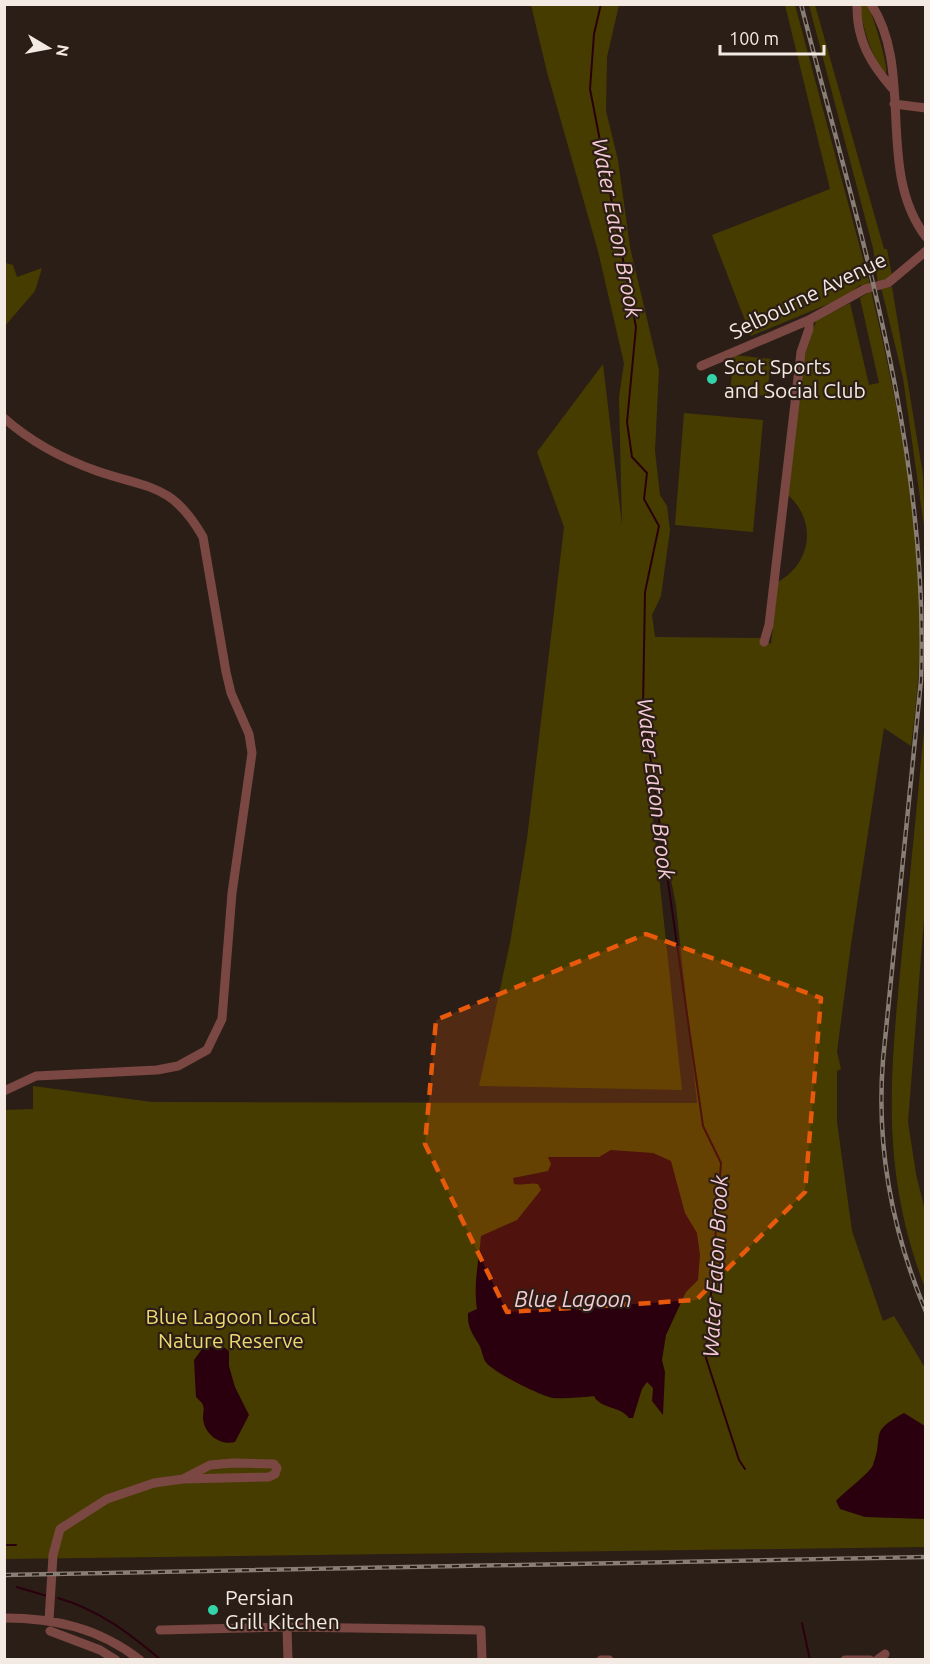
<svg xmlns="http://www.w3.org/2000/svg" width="930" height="1664" font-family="Ubuntu,sans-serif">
	<rect width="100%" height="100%" fill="#2b1e16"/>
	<!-- green -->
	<path fill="#473c00" d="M 531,5 L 619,5 L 607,57 L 606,111 L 618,160 L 630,247 L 659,370 L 655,451 L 660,495 L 667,506 L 670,530 L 661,596 L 652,615 L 655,637 L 760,638 L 771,644 L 778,582 C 812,563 817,521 788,495 L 804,358 L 816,321 L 850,303 L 869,385 L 879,383 L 860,298 L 871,291 C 897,400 920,515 920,628 C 920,668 916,707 911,746 L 884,728 L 851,944 L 837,1052 L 841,1069 L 837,1071 L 837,1122 L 852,1231 L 883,1321 L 894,1316 L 925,1368 L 925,1547 L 5,1559 L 4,1110 L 33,1109 L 33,1086 L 152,1102 L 697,1103 L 676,905 L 646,755 L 682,1090 L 479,1086 L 510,943 L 527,839 L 564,527 L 537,452 L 603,364 L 622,525 L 619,397 L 624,363 L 598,251 L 547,72 Z
		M 785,5 L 795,5 L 870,285 L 860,285 L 845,297 L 751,336 L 712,235 L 830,189 Z
		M 809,5 L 815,5 L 884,249 L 887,249 L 892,276 L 878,283 L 873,248 Z
		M 860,5 L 868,5 C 872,13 889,67 886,73 L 883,73 C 870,50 863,30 860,5 Z
		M 5,263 L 13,265 L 17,277 L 42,268 L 35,291 L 5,326 Z
		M 892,287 L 923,475 L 925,533 L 903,378 L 882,291 L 880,289 Z
		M 734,355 L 771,359 L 767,396 L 730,392 Z
		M 684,413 L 763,420 L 753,532 L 675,525 Z
		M 925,720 L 925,906 L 908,1122 L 916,1174 L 925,1211 L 925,1288 C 878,1165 891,1069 903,942 C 911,868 918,794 925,720 Z"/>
	<!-- water -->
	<path fill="#2a000e" d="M 611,1150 L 653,1153 L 671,1161 L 685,1213 L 697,1233 L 700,1255 L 698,1280 L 686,1292 L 666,1335 L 662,1360 L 665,1372 L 663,1415 L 652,1401 L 653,1388 L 647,1382 L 642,1389 L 633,1418 L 629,1418 C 621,1406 600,1409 594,1396 C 589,1397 558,1399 553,1398 C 541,1396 490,1371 485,1361 C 482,1355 482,1349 478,1343 C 472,1333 467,1326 468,1313 L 477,1309 C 473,1284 479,1261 481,1236 L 517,1220 L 541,1190 L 538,1184 C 531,1182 522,1186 514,1184 L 513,1178 L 548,1171 L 551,1164 L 548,1157 L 599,1157 Z
		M 205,1345 L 216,1348 L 222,1346 L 229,1351 L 229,1366 L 235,1387 L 249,1415 L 235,1442 C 220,1446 204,1434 203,1418 C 203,1411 205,1409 202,1403 L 196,1397 L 194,1360 Z
		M 904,1413 L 925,1426 L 925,1519 L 865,1517 L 840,1509 L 836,1501 C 844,1492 870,1473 873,1465 C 885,1434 867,1433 904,1413 Z"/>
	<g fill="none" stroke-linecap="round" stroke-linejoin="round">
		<!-- stream -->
		<path stroke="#2a000e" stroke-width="2" d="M 601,4 L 594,34 L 590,89 L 636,327 L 627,422 L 632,457 L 647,473 L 644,499 L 659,526 L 645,592 L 643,707 L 703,1126 L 721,1163 L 706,1358 L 739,1460 L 745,1469
			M 4,1545 L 16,1545
			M 17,1587 L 47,1596
			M 58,1598 C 99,1610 129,1633 161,1660
			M 802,1623 L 810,1660"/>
		<!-- minor -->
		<path stroke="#7a4742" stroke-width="9" d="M 857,4 C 856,39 870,63 892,88
			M 871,4 C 915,70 875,171 926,237
			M 894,104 L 926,108
			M 701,366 L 809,320 L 865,289 L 888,283 L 926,251
			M 4,418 C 31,442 63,459 97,471 C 149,489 172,483 203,537 L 226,672 L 231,693 L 249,734 L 252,753 L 232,893 L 222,1019 L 207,1050 L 178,1066 L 157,1070 L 36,1076 L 4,1091
			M 764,642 L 769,625 L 801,352 L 809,329 L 809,320
			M 4,1618 C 55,1618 99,1628 140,1660
			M 49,1620 L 53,1555 L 60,1529 L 107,1499 L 154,1483 L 183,1479 L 269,1477 L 275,1474 L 277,1468 L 274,1464 L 233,1463 L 210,1465 L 183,1479
			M 287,1627 L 288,1660
			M 160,1630 L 287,1627 L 481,1630 L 482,1660
			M 50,1631 L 100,1650 L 116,1660
			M 601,1660 L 609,1660
			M 845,1660 L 870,1660
			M 877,1660 L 885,1654"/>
		<defs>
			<path id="rail" d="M 801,4 C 857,224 930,450 921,680 L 883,1060 C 876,1148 892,1231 926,1312
				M 4,1575 L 926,1557"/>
		</defs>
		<!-- rail casing -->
		<use href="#rail" stroke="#897e76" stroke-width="4.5"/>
		<!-- rail -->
		<use href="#rail" stroke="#2b1e16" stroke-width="2" stroke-dasharray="7" stroke-linecap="butt"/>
	</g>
	<!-- marked area -->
	<path fill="#e8590c" fill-opacity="0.2" stroke="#e8590c" stroke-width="4.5" stroke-dasharray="12 8" stroke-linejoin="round" d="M 646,934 L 821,998 L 805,1192 L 696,1300 L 507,1312 L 425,1144 L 436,1020 Z"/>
	<!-- markers -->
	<g fill="#33d4a8" stroke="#2b1e16" stroke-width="2">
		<circle cx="712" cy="379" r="6"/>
		<circle cx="213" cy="1610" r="6"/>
	</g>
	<g text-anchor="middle" stroke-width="4.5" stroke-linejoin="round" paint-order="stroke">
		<!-- street labels -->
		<g font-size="21" fill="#f4eae4" stroke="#2b1e16">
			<text transform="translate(808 296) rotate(-26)" y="7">Selbourne Avenue</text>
		</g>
		<!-- poi labels -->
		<g font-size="21" fill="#f4eae4" stroke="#2b1e16" text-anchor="start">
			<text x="724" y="374">Scot Sports<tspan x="724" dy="24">and Social Club</tspan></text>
			<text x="225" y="1605">Persian<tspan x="225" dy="24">Grill Kitchen</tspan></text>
		</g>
		<!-- park labels -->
		<g font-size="21" fill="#eed970" stroke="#2b1e16">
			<text x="231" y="1324">Blue Lagoon Local<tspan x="231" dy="24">Nature Reserve</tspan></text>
		</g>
		<!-- water labels -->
		<g font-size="22" font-style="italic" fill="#f7cbd5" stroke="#2b1e16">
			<text transform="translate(617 228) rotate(79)" y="8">Water Eaton Brook</text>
			<text transform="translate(656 789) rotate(83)" y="8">Water Eaton Brook</text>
			<text transform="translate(715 1266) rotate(-87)" y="8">Water Eaton Brook</text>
			<text x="573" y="1307">Blue Lagoon</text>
		</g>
	</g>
	<!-- border -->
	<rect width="930" height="1664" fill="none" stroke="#f4eae4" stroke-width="12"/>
	<!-- north arrow -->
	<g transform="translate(48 48) rotate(100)" stroke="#2b1e16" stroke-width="4.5" paint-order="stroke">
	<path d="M0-4.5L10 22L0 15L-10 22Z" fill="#f4eae4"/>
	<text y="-9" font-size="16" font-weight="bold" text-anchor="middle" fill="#f4eae4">N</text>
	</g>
	<!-- scale -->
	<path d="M720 45v9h104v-9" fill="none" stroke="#f4eae4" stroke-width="3"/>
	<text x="729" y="45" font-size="18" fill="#f4eae4" stroke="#2b1e16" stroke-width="4.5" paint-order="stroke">100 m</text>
</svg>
